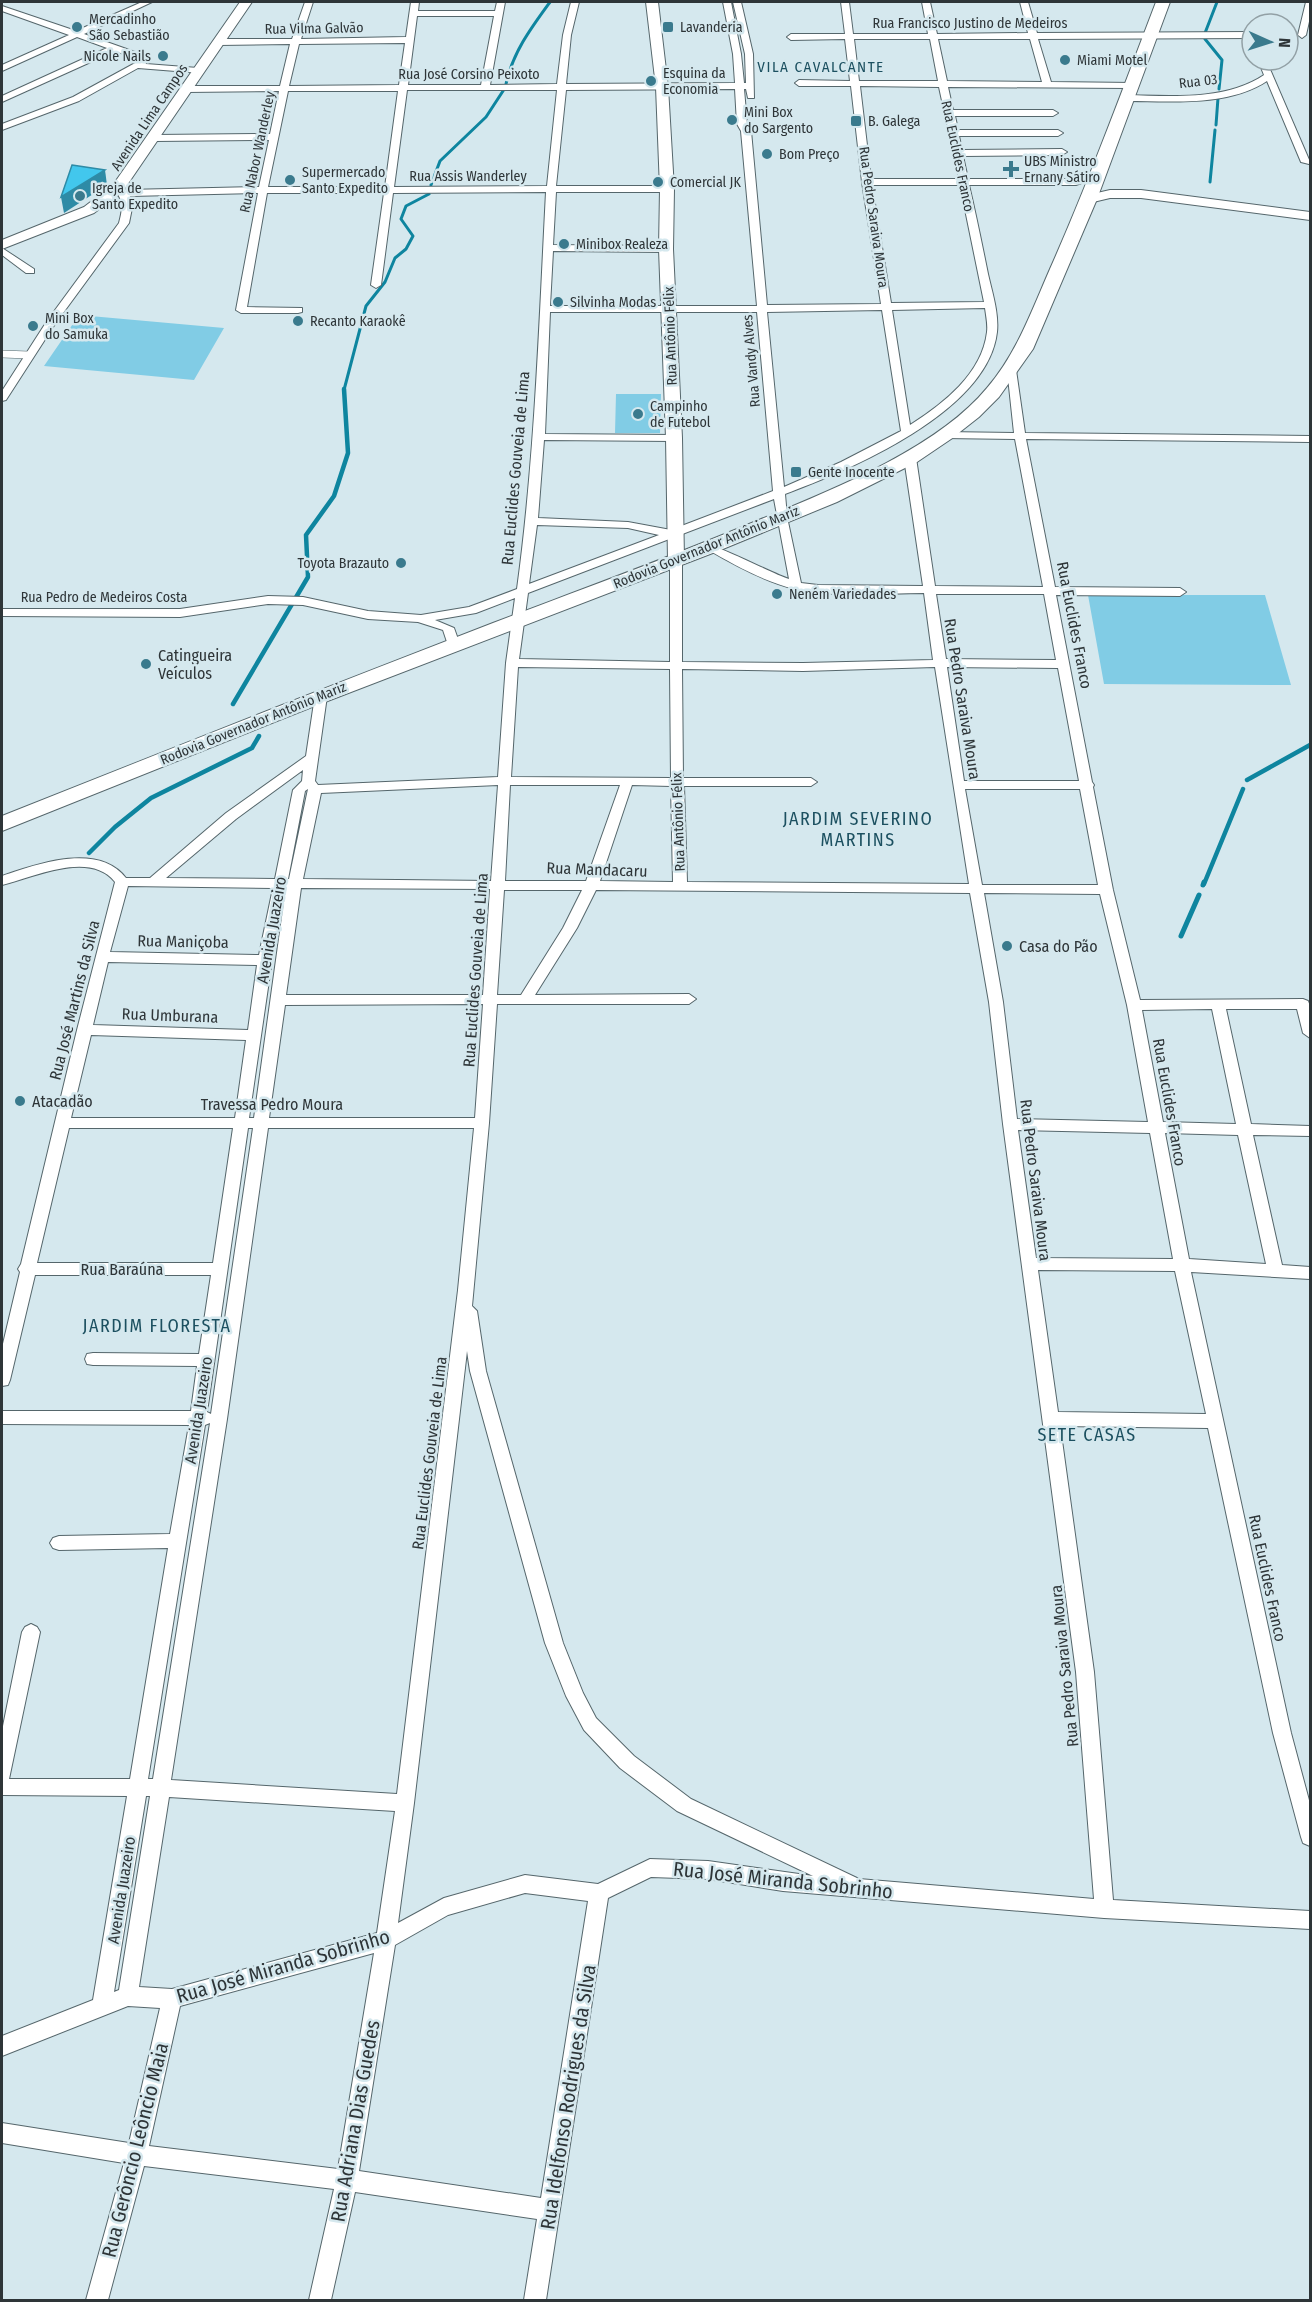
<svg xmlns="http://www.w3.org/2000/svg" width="1312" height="2302" font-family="'Fira Sans Condensed',sans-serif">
	<rect width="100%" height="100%" fill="#d5e8ee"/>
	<!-- green -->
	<path fill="#81cce5" d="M 79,315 L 224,328 L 194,380 L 44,366 Z
		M 616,394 L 661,394 L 660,433 L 615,433 Z
		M 1088,595 L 1265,595 L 1291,685 L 1104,684 Z"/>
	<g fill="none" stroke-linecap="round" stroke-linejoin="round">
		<!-- stream-far2 -->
		<path stroke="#0e859f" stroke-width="3" d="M 1205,33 L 1217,2
			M 1205,39 L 1222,60 L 1219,89
			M 506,84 C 513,52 531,28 550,2
			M 1216,125 L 1218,98
			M 1210,182 L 1215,130
			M 431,185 L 440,161 L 486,117 L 503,91
			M 344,390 L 366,306 L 385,282 L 395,258 L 406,249 L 413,236 L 401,219 L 406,206 L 429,194"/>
		<!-- stream-far1 -->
		<path stroke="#0e859f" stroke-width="4.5" d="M 233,704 L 308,577 L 306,535 L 334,496 L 348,453 L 344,389
			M 1247,780 L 1310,745
			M 89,853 L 115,827 L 151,798 L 252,748 L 259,736
			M 1204,884 L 1243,789"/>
		<!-- stream -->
		<path stroke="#0e859f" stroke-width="5" d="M 1203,885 L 1204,882
			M 1181,936 L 1199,895"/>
		<defs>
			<path id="pedestrian" d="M 2,354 L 29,355"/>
			<path id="minor" d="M 142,2 L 152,2 L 84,34 L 135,52 L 143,56 L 146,64 L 198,68 L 202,71 L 201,73 L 138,68 L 79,101 L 2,130 L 2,124 L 73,97 L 137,62 L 129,56 L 115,51 L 2,102 L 2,96 L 107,48 L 77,37 L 2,71 L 2,65 L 69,35 L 2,11 L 2,6 L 76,31 Z
				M 305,2 L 313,2 L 301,39 L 406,37 L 411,2 L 419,2 L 418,11 L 495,11 L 497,2 L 505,2 L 490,85 L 557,84 L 563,35 L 571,2 L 579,2 L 571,35 L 566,84 L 735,83 L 733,54 L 723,2 L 731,2 L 741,54 L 744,83 L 746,83 L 745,54 L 733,2 L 741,2 L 753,54 L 754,98 L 748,98 L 746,89 L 744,89 L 747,124 L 751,131 L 767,305 L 881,304 L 862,182 L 851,86 L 799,86 L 795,83 L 799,80 L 850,81 L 845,39 L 791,40 L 787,37 L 791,34 L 845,34 L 841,2 L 849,2 L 853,34 L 928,34 L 922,2 L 930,2 L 937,34 L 1028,33 L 1020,2 L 1028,2 L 1037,33 L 1252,32 L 1252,38 L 1038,39 L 1051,82 L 1133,83 L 1134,85 L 1130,88 L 948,87 L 953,110 L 1053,110 L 1058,113 L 1053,116 L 955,116 L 958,130 L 1058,130 L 1063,133 L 1058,136 L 959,136 L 962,150 L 1062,149 L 1067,152 L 1062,155 L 963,156 L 968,179 L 1075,179 L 1098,172 L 1103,175 L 1076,185 L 969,185 C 976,215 982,244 988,274 C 992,292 999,313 997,332 C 988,412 850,470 785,494 L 787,517 L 801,583 L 818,585 L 923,586 L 904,458 L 910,455 L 916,458 L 935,586 L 1043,587 L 1015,439 L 944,438 L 939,435 L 944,432 L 1014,433 L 1007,368 L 1016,370 L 1025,433 L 1310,436 L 1310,442 L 1026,439 L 1055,587 L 1180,588 L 1186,592 L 1180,596 L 1056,595 L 1092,782 L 1094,785 L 1093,787 L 1113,890 L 1140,1000 L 1303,999 L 1308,1001 L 1310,1006 L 1310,1038 L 1303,1033 L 1297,1009 L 1226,1009 L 1251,1124 L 1310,1126 L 1310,1136 L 1253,1135 L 1282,1265 L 1310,1267 L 1310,1279 L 1191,1272 L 1291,1733 L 1310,1804 L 1310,1846 L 1303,1843 L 1301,1837 L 1273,1733 L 1208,1428 L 1060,1426 L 1094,1672 L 1113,1900 L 1310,1911 L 1310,1929 L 1104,1918 L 783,1891 L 708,1879 L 651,1877 L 608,1898 L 546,2300 L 524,2300 L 537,2219 L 355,2192 L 331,2300 L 309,2300 L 334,2189 L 144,2166 L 108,2300 L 86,2300 L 124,2163 L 2,2143 L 2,2123 L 129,2143 L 160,2008 L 128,2006 L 2,2056 L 2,2036 L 93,2000 L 127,1796 L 2,1795 L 2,1731 L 22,1632 L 25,1627 L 31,1624 L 37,1627 L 40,1632 L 9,1779 L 130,1779 L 168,1548 L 59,1550 L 53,1548 L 50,1543 L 53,1538 L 59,1536 L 170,1534 L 189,1425 L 2,1424 L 2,1411 L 191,1411 L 197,1366 L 93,1365 L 87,1364 L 85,1359 L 87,1354 L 93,1353 L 199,1354 L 211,1275 L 35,1275 L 10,1380 L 8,1385 L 2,1386 L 2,1348 L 20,1272 L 18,1269 L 21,1264 L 77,1030 L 115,882 C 90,850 34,877 2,885 L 2,876 C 37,864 98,842 126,878 L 150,878 L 226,813 L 306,756 L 315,696 L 321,692 L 327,696 L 315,781 L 318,785 L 498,777 L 506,663 L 515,598 L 476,613 L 435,620 L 454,628 L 460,645 L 454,649 L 448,645 L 443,630 L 418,622 L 368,619 L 303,605 L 268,604 L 180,617 L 2,616 L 2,609 L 180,609 L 268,596 L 303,597 L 368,611 L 421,615 L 469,607 L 517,589 C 535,457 539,325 546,192 L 393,193 L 381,285 L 376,288 L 371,285 L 384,193 L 267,193 L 247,307 L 302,308 L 302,312 L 298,313 L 241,313 L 236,310 L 258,193 L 130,196 L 132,208 L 129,223 L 55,324 L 6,400 L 2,401 L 2,391 L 47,321 L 119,223 C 123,208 124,200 113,188 L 115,186 L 121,186 L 126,190 L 259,187 L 269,140 L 155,141 L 150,138 L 155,135 L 270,134 L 279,91 L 186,92 L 182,89 L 186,86 L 280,86 L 290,44 L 218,45 L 214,42 L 218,39 L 292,39 ZM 417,16 L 494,16 L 481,85 L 408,85 ZM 854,39 L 930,39 L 938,81 L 859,81 ZM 938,39 L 1030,39 L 1042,82 L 947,81 ZM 405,43 L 399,85 L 289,86 L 299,44 ZM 860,86 L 939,87 L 959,179 L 871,179 ZM 735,89 L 737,124 L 741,131 L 757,306 L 550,306 L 553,251 L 666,252 L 671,249 L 666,246 L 553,245 L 556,192 L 667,192 L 672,189 L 667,186 L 556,186 L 566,90 ZM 407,90 L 557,90 L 547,186 L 394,187 ZM 288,91 L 398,91 L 385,187 L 268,187 ZM 872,185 L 960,185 L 984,302 L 891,303 ZM 985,308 C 986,316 988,324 987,332 C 982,374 943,404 910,425 L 892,310 ZM 882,310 L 901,431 L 841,462 L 784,487 L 767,312 ZM 550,312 L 757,312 L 773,491 L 671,530 L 628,522 L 538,518 L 544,440 L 674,441 L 679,438 L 674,435 L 545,434 ZM 774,499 L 789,579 C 773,574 714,543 707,545 L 707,549 C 734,565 765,582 795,589 C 834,598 883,593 924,593 L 933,660 L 803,663 L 682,662 L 682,560 L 676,557 L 670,560 L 670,662 L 519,659 L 528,593 ZM 537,525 L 628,528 L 659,535 L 529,584 ZM 936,594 L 1044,594 L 1056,660 L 946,659 ZM 518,667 L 670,669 L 671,778 L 511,777 ZM 935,667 L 969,884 L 687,882 L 684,786 L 811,786 L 817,782 L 811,778 L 683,778 L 682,669 L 803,671 ZM 947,667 L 1058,668 L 1079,781 L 964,781 ZM 303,770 L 302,781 L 293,790 L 275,879 L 166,878 L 236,819 ZM 498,785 L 491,881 L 303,879 L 321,793 ZM 510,785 L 620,785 L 586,881 L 505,881 ZM 632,785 L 671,786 L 673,882 L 600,881 ZM 308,789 L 289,879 L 288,879 L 305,791 ZM 965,789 L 1080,789 L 1098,885 L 982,885 ZM 128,886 L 273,888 L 259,955 L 110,952 ZM 286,888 L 254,1118 L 249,1118 L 272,960 ZM 301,888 L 490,889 L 483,995 L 286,995 ZM 504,890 L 582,890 L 563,928 L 521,995 L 497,995 ZM 596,890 L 970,893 L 989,1002 L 1003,1124 L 1076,1672 L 1094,1899 L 859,1879 L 691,1799 L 634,1756 L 596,1718 L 583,1693 L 563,1643 L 486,1371 L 477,1311 L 472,1306 L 489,1123 L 497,1004 L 689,1004 L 696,999 L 689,994 L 535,995 L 577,928 ZM 984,893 L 1100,894 L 1127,1005 L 1148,1122 L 1017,1119 L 1003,1002 ZM 108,962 L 257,965 L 248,1030 L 93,1025 ZM 483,1004 L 475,1118 L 269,1118 L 285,1005 ZM 1212,1009 L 1236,1124 L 1163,1122 L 1142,1010 ZM 91,1035 L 246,1040 L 235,1118 L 71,1118 ZM 69,1128 L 233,1128 L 213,1263 L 37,1263 ZM 248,1128 L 253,1128 L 211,1414 L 207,1412 ZM 268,1128 L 474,1128 L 458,1290 L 397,1794 L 171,1780 L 227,1419 ZM 1018,1130 L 1150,1133 L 1173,1259 L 1036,1258 ZM 1165,1133 L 1238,1135 L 1266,1264 L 1189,1259 ZM 1038,1270 L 1175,1271 L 1206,1414 L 1058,1412 ZM 467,1351 L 470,1371 L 545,1643 L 566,1696 L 584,1730 L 620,1768 L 677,1811 L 813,1876 L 708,1861 L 650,1859 L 598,1884 L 525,1875 L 444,1898 L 398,1923 L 414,1803 ZM 210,1423 L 153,1779 L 148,1779 L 205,1425 ZM 146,1796 L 150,1796 L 119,1990 L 114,1992 ZM 169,1797 L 395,1811 L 377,1933 L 172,1989 L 139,1987 ZM 525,1893 L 588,1901 L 541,2198 L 359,2171 L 395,1945 L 448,1915 ZM 374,1953 L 338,2169 L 149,2146 L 180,2006 Z
				M 1306,2 L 1310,2 L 1310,17 L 1306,35 L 1302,38 L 1298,35 Z
				M 1258,60 L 1266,60 L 1310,162 L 1309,164 L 1301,162 L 1267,81 C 1228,107 1170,101 1126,101 L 1122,98 L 1126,95 C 1171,96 1225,101 1264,75 Z
				M 2,248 L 34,269 L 34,273 L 26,273 L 2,255 Z"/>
			<path id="secondary" d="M 240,2 L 252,2 L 123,191 L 94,213 L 2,249 L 2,240 L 84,207 L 113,185 Z
				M 646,2 L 658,2 L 668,87 L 674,189 L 673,249 L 682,438 L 684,560 L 676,565 L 668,560 L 666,438 L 659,249 L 660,189 L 656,87 Z
				M 1110,190 L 1141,190 L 1310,212 L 1310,220 L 1141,198 L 1110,198 L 1089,203 L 1082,199 L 1084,196 Z"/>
			<path id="trunk" d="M 1156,2 L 1170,2 L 1097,199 L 1033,349 L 999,397 L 979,417 L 951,439 L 917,462 L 837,502 L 718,551 L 312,707 L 2,831 L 2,816 C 165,751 329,686 493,623 C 580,590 668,558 754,522 C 827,492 936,450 987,388 C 1017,353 1032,310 1050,269 C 1089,181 1122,91 1156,2 Z"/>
		</defs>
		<!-- pedestrian casing -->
		<use href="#pedestrian" stroke="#55666b" stroke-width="8"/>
		<!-- minor casing -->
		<use href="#minor" stroke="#55666b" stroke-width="2"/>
		<!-- secondary casing -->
		<use href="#secondary" stroke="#55666b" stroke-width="2"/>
		<!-- trunk casing -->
		<use href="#trunk" stroke="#55666b" stroke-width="2"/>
		<!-- pedestrian -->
		<use href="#pedestrian" stroke="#fff" stroke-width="7"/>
		<!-- minor -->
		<use href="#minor" fill="#fff" fill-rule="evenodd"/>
		<!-- secondary -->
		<use href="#secondary" fill="#fff" fill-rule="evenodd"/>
		<!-- trunk -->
		<use href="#trunk" fill="#fff" fill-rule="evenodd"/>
	</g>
	<!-- shaded-wall -->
	<path fill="#2e8ba6" d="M 105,170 L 107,185 L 64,213 L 61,197 Z"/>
	<!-- building -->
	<path fill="#42c7ed" stroke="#2e8ba6" stroke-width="1.5" d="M 72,165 L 105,170 L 61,197 Z"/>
	<!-- markers -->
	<g fill="#3a7a8d" stroke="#d5e8ee" stroke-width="2">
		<circle cx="77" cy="27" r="6"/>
		<rect x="662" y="21" width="12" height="12" rx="3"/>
		<circle cx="163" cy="56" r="6"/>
		<circle cx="1065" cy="60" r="6"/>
		<circle cx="651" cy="81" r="6"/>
		<circle cx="732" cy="120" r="6"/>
		<rect x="850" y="115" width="12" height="12" rx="3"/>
		<circle cx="767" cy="154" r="6"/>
		<path d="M1008 160h6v6h6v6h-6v6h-6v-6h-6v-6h6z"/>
		<circle cx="290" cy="180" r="6"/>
		<circle cx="658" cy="182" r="6"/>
		<circle cx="80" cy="196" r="6"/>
		<circle cx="564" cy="244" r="6"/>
		<circle cx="558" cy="302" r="6"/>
		<circle cx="298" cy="321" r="6"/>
		<circle cx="33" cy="326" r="6"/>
		<circle cx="638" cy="414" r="6"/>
		<rect x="790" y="466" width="12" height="12" rx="3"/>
		<circle cx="401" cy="563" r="6"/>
		<circle cx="777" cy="594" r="6"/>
		<circle cx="146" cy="664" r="6"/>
		<circle cx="1007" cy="946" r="6"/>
		<circle cx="20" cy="1101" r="6"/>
	</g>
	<g text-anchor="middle" stroke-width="5" stroke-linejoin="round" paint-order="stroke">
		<!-- far-poi labels -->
		<g font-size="14" fill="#2e3538" stroke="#d5e8ee" text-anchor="start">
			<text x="89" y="24">Mercadinho<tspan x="89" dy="16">São Sebastião</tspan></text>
			<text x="680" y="32">Lavanderia</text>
			<text x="151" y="61" text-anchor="end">Nicole Nails</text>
			<text x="1077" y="65">Miami Motel</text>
			<text x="663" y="78">Esquina da<tspan x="663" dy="16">Economia</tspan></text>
			<text x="744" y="117">Mini Box<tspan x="744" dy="16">do Sargento</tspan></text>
			<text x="868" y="126">B. Galega</text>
			<text x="779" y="159">Bom Preço</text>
			<text x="1024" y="166">UBS Ministro<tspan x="1024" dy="16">Ernany Sátiro</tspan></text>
			<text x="302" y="177">Supermercado<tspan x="302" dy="16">Santo Expedito</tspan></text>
			<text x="670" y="187">Comercial JK</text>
			<text x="92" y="193">Igreja de<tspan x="92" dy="16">Santo Expedito</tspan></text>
			<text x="576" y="249">Minibox Realeza</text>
			<text x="570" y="307">Silvinha Modas</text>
			<text x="45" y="323">Mini Box<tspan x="45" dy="16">do Samuka</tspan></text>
			<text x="310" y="326">Recanto Karaokê</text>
			<text x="650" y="411">Campinho<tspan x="650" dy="16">de Futebol</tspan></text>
			<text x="808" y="477">Gente Inocente</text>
			<text x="389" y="568" text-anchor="end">Toyota Brazauto</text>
			<text x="789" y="599">Neném Variedades</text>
		</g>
		<!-- far-street labels -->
		<g font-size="14" fill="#2e3538" stroke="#d5e8ee">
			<text x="970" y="28">Rua Francisco Justino de Medeiros</text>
			<text transform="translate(314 28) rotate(-1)" y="5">Rua Vilma Galvão</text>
			<text x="469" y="79">Rua José Corsino Peixoto</text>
			<text transform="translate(1198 81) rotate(-7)" y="5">Rua 03</text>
			<text transform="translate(149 117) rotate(-56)" y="5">Avenida Lima Campos</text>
			<text transform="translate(257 152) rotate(-78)" y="5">Rua Nabor Wanderley</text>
			<text transform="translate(958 156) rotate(78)" y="5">Rua Euclides Franco</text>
			<text x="468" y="181">Rua Assis Wanderley</text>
			<text transform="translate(874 217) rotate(82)" y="5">Rua Pedro Saraiva Moura</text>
			<text transform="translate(670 336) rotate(-92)" y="5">Rua Antônio Félix</text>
			<text transform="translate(751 361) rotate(-95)" y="5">Rua Vandy Alves</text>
			<text transform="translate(706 547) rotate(-22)" y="5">Rodovia Governador Antônio Mariz</text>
			<text x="104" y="602">Rua Pedro de Medeiros Costa</text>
			<text transform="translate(253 723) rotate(-22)" y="5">Rodovia Governador Antônio Mariz</text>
			<text transform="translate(678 822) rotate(-92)" y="5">Rua Antônio Félix</text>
		</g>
		<!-- far-neighbourhood labels -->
		<g font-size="15" letter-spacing="1.5" fill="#1c5060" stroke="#d5e8ee">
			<text x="821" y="72">VILA CAVALCANTE</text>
		</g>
		<!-- street labels -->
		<g font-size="16" fill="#2e3538" stroke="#d5e8ee">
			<text transform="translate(515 468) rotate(-85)" y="6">Rua Euclides Gouveia de Lima</text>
			<text transform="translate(1075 625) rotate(79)" y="6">Rua Euclides Franco</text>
			<text transform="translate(963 699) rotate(81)" y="6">Rua Pedro Saraiva Moura</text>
			<text transform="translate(597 869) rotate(2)" y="6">Rua Mandacaru</text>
			<text transform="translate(271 930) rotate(-80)" y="6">Avenida Juazeiro</text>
			<text transform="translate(183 941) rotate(1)" y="6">Rua Maniçoba</text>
			<text transform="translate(475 970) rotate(-86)" y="6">Rua Euclides Gouveia de Lima</text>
			<text transform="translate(74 1000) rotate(-76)" y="6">Rua José Martins da Silva</text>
			<text transform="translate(170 1015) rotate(2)" y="6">Rua Umburana</text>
			<text transform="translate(1170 1102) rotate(80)" y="6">Rua Euclides Franco</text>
			<text x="272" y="1110">Travessa Pedro Moura</text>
			<text transform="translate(1036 1180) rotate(83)" y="6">Rua Pedro Saraiva Moura</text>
			<text x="122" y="1275">Rua Baraúna</text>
			<text transform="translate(198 1410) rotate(-81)" y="6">Avenida Juazeiro</text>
			<text transform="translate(429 1453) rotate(-83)" y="6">Rua Euclides Gouveia de Lima</text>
			<text transform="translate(1268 1578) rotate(78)" y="6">Rua Euclides Franco</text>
			<text transform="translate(1064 1666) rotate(-96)" y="6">Rua Pedro Saraiva Moura</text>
			<text transform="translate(121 1890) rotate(-81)" y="6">Avenida Juazeiro</text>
		</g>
		<!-- poi labels -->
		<g font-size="16" fill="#2e3538" stroke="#d5e8ee" text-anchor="start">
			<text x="158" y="661">Catingueira<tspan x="158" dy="18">Veículos</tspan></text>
			<text x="1019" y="952">Casa do Pão</text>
			<text x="32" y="1107">Atacadão</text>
		</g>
		<!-- neighbourhood labels -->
		<g font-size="18" letter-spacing="1.5" fill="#1c5060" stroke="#d5e8ee">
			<text x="858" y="825">JARDIM SEVERINO<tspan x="858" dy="21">MARTINS</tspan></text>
			<text x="157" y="1332">JARDIM FLORESTA</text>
			<text x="1087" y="1441">SETE CASAS</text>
		</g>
		<!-- near-street labels -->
		<g font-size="20" fill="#2e3538" stroke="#d5e8ee">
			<text transform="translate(783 1880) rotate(6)" y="7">Rua José Miranda Sobrinho</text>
			<text transform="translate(283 1966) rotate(-16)" y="7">Rua José Miranda Sobrinho</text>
			<text transform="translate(568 2097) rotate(-81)" y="7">Rua Idelfonso Rodrigues da Silva</text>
			<text transform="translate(355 2121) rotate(-80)" y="7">Rua Adriana Dias Guedes</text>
			<text transform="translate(135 2150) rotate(-76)" y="7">Rua Gerôncio Leôncio Maia</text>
		</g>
	</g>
	<!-- border -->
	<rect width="1312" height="2302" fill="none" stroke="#2e3538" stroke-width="6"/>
	<!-- north arrow -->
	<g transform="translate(1270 42) rotate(93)"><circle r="28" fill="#d5e8ee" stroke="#92a0a5" stroke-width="1.5"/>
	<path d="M0-4.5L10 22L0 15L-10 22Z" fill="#3a7a8d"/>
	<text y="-9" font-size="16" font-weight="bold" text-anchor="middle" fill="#2e3538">N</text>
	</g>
</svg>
